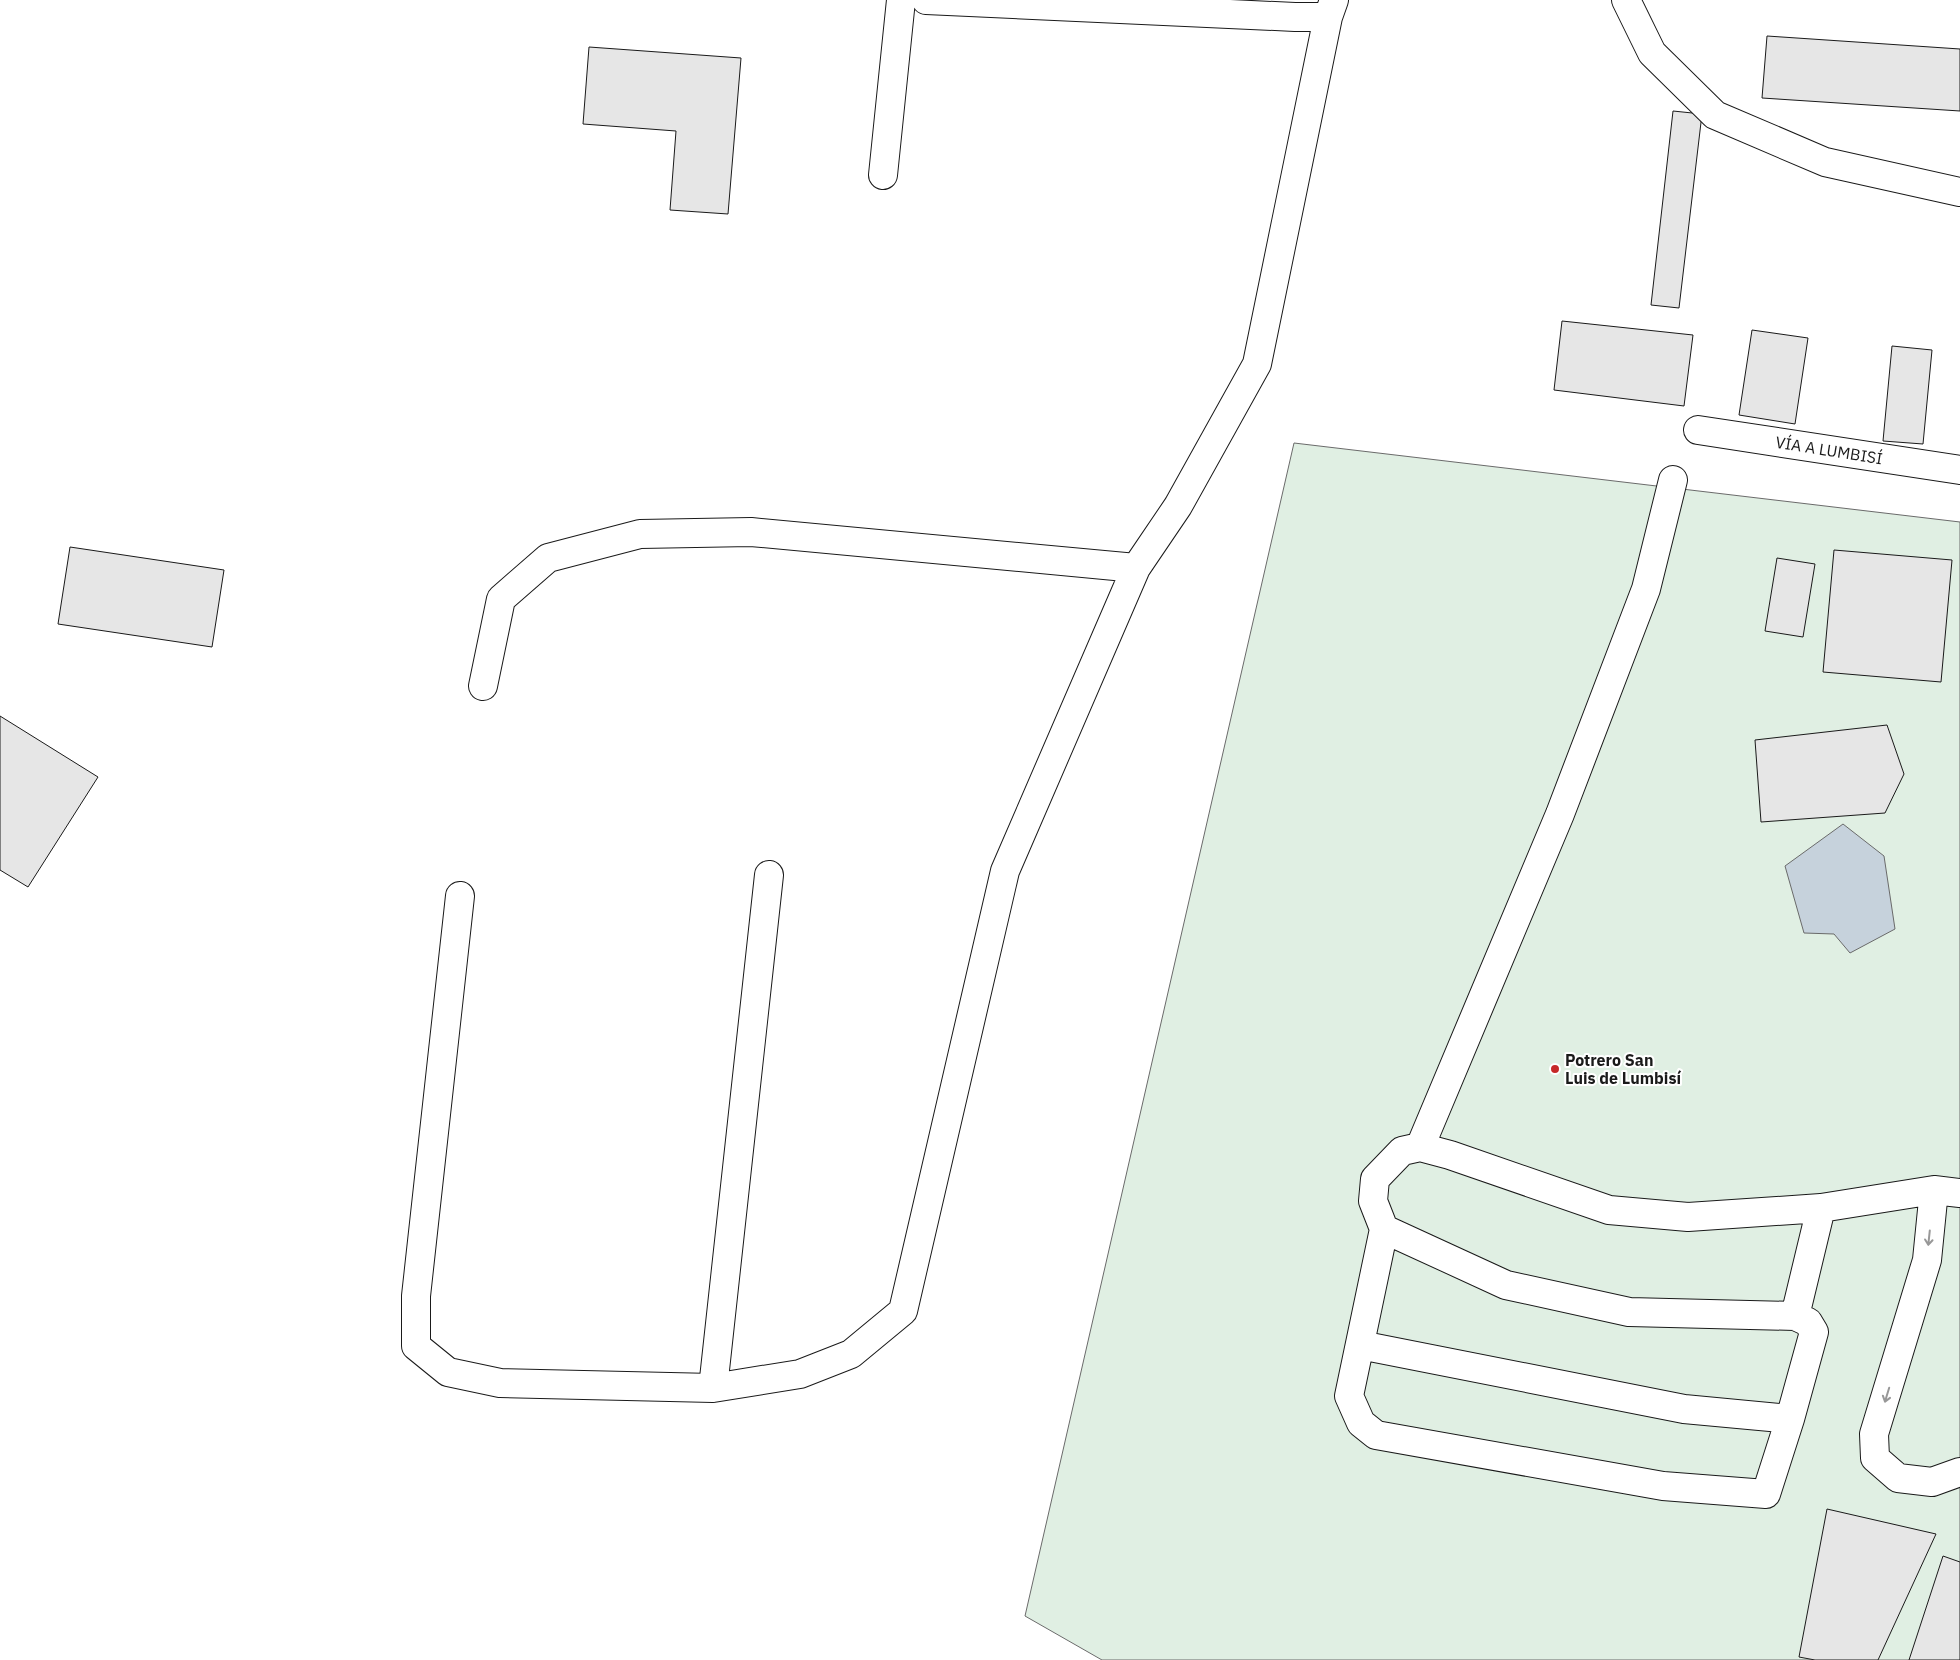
<svg xmlns="http://www.w3.org/2000/svg" width="1960" height="1660" font-family="'IBM Plex Sans',sans-serif">
	<rect width="100%" height="100%" fill="#fff"/>
	<!-- green -->
	<path fill="#e0efe3" stroke="#6a6a6a" d="M 1294,443 L 1960,522 L 1960,1660 L 1102,1660 L 1025,1616 Z"/>
	<!-- water -->
	<path fill="#c6d2dc" stroke="#6a6a6a" d="M 1843,824 L 1884,856 L 1895,929 L 1850,953 L 1834,934 L 1804,933 L 1785,866 Z"/>
	<!-- building -->
	<path fill="#e6e6e6" stroke="#1a1a1a" d="M 1767,36 L 1960,49 L 1960,111 L 1762,98 Z
		M 589,47 L 741,58 L 728,214 L 670,210 L 676,131 L 583,124 Z
		M 1673,111 L 1702,114 L 1679,308 L 1651,305 Z
		M 1562,321 L 1693,335 L 1684,406 L 1554,390 Z
		M 1752,330 L 1808,338 L 1795,424 L 1739,415 Z
		M 1892,346 L 1932,350 L 1923,444 L 1883,441 Z
		M 70,547 L 224,570 L 212,647 L 58,624 Z
		M 1834,550 L 1952,560 L 1941,682 L 1823,672 Z
		M 1777,558 L 1815,564 L 1803,637 L 1765,631 Z
		M 0,716 L 98,777 L 28,887 L 0,870 Z
		M 1887,725 L 1904,774 L 1885,813 L 1761,822 L 1755,740 Z
		M 1827,1509 L 1936,1534 L 1878,1660 L 1815,1660 L 1799,1657 Z
		M 1943,1556 L 1960,1562 L 1960,1660 L 1909,1660 Z"/>
	<g fill="none" stroke-linecap="round" stroke-linejoin="round">
		<defs>
			<path id="minor" d="M 926,0 L 1295,17 L 1328,17
				M 1626,0 L 1652,53 L 1715,115 L 1825,162 L 1960,192
				M 883,175 L 901,0
				M 1698,430 L 1960,470
				M 483,686 L 501,599 L 548,558 L 640,534 L 751,532 L 1136,568
				M 460,896 L 416,1296 L 416,1346 L 448,1372 L 500,1383 L 713,1388 L 800,1374 L 851,1354 L 903,1311 L 1005,871 L 1136,568 L 1178,506 L 1257,364 L 1328,17 L 1334,0
				M 1420,1147 L 1560,814 L 1646,589 L 1673,480
				M 1934,1190 L 1927,1260 L 1874,1434 L 1875,1458 L 1898,1478 L 1932,1482 L 1960,1472
				M 1384,1229 L 1349,1396 L 1361,1423 L 1376,1435 L 1663,1486 L 1766,1494 L 1790,1419 L 1814,1332 L 1808,1322 L 1795,1316 L 1629,1312 L 1506,1285 L 1384,1229 L 1373,1201 L 1375,1179 L 1402,1151 L 1420,1147 L 1450,1155 L 1609,1210 L 1688,1217 L 1821,1208 L 1934,1190 L 1960,1193
				M 1795,1316 L 1821,1208
				M 1360,1345 L 1684,1409 L 1790,1419
				M 713,1388 L 769,875"/>
		</defs>
		<!-- minor casing -->
		<use href="#minor" stroke="#1a1a1a" stroke-width="30"/>
		<!-- minor -->
		<use href="#minor" stroke="#fff" stroke-width="28"/>
	</g>
	<!-- one-way arrows -->
	<defs><path id="oneway-shaft" d="M-6 0H5M1.5-3L5.5 0L1.5 3" fill="none" stroke-width="1.6" stroke-linecap="round" stroke-linejoin="round" transform="scale(1.25)"/></defs>
	<g stroke="#989898">
		<use href="#oneway-shaft" transform="translate(1929 1238) rotate(96)"/>
		<use href="#oneway-shaft" transform="translate(1887 1395) rotate(107)"/>
	</g>
	<!-- markers -->
	<circle fill="#c62828" stroke="#fff" stroke-width="2" cx="1555" cy="1069" r="5"/>
	<g text-anchor="middle" stroke-width="4" stroke-linejoin="round" paint-order="stroke">
		<!-- street labels -->
		<g font-size="16" fill="#1a1a1a" stroke="#fff">
			<text transform="translate(1829 450) rotate(9)" y="6">VÍA A LUMBISÍ</text>
		</g>
		<!-- poi labels -->
		<g font-size="16" font-weight="bold" fill="#1a1a1a" stroke="#fff" text-anchor="start">
			<text x="1565" y="1066">Potrero San<tspan x="1565" dy="18">Luis de Lumbisí</tspan></text>
		</g>
	</g>
</svg>
